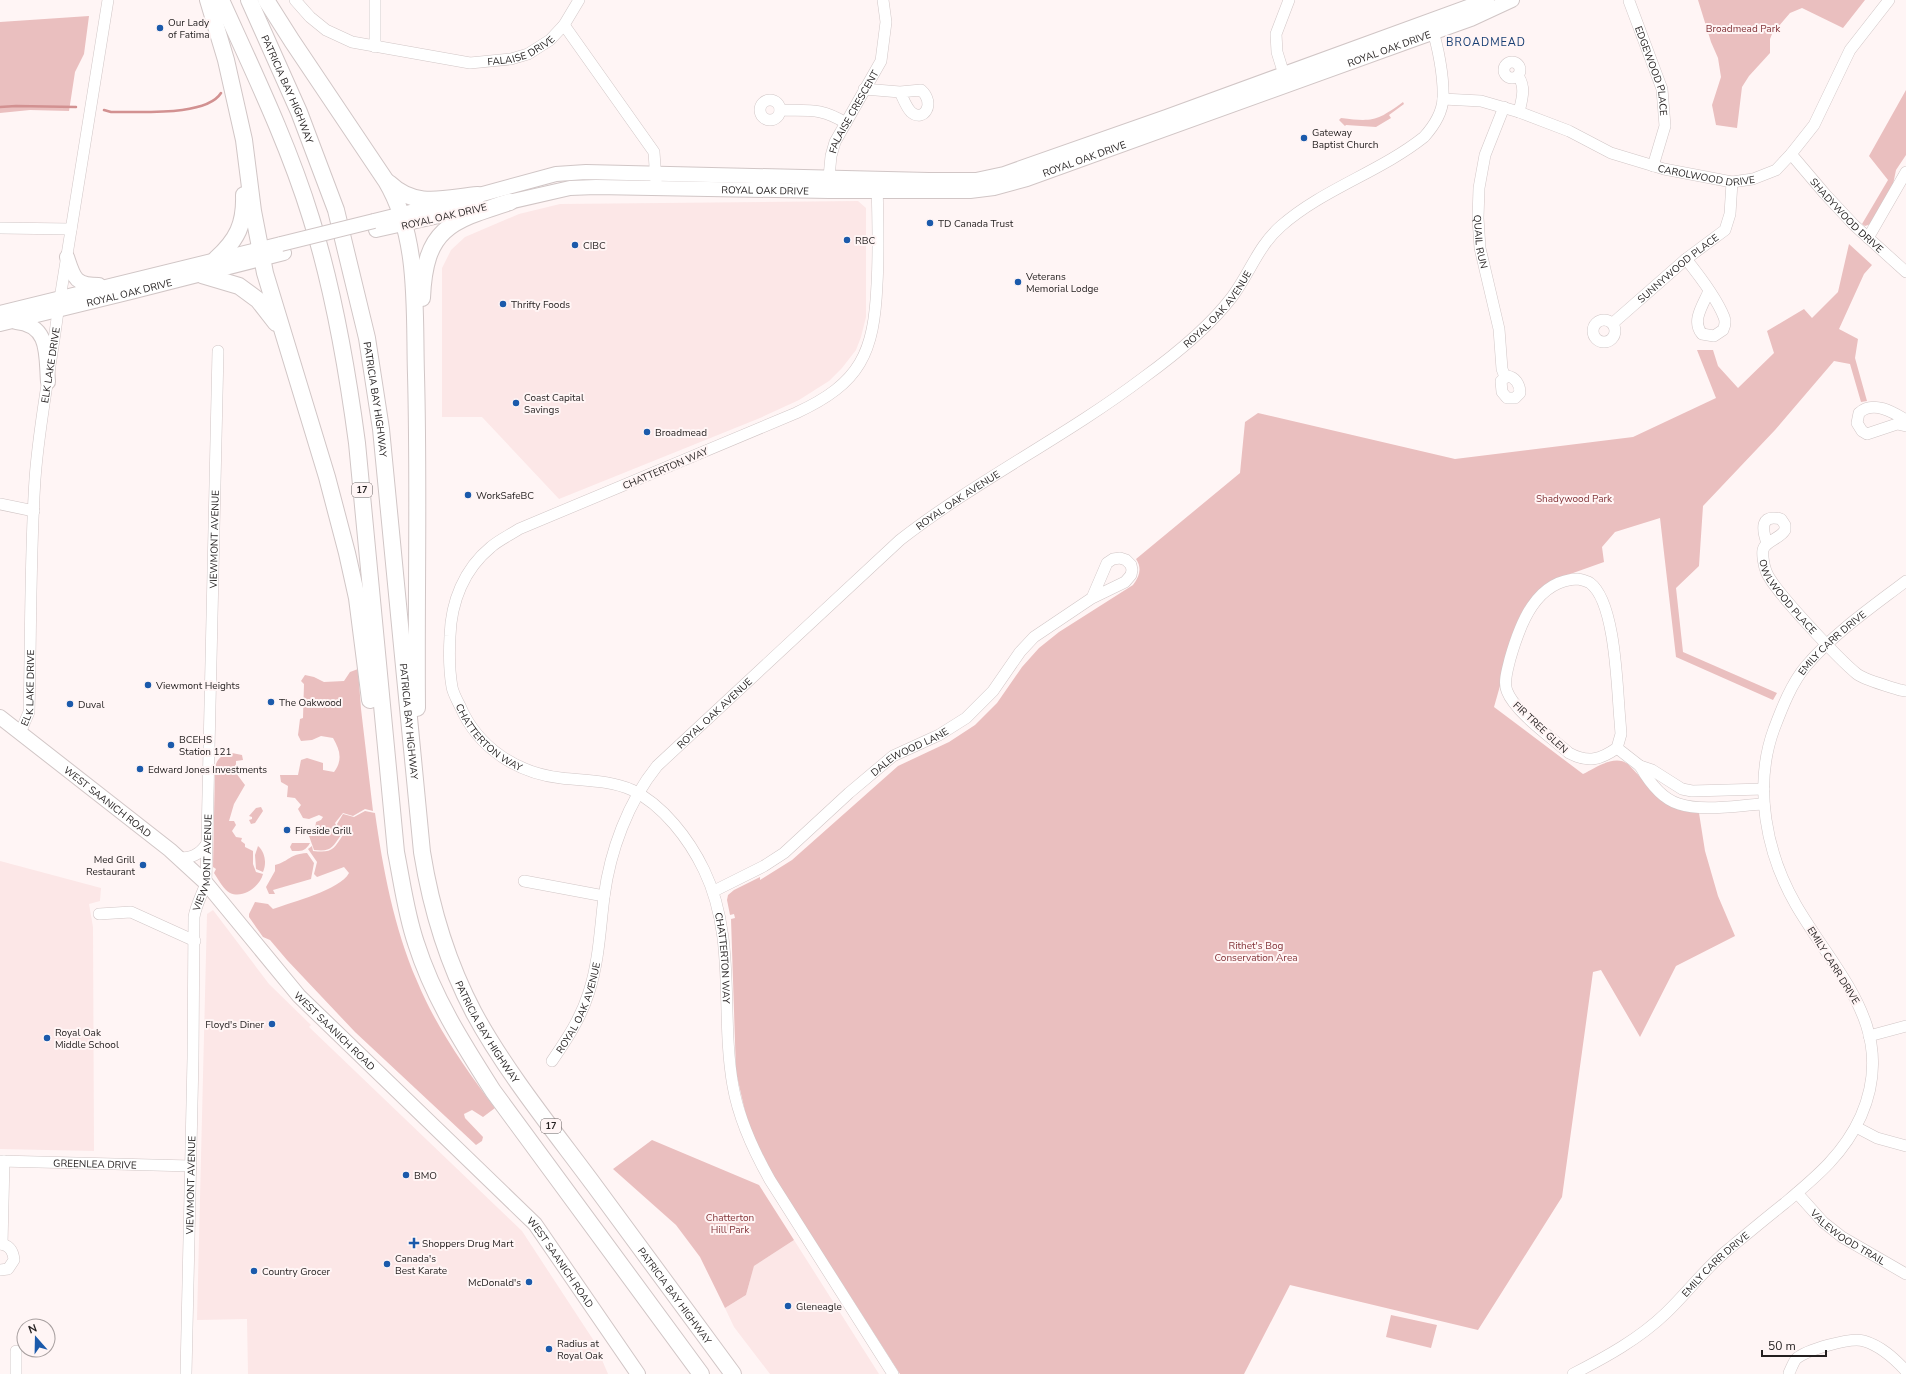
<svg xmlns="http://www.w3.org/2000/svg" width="1906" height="1374" font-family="'Nunito Sans',sans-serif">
	<rect width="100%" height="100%" fill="#fff5f5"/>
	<!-- built -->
	<path fill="#fce7e7" d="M 858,201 L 866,208 L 866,317 L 861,337 L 856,350 L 842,368 L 829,381 L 799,400 L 760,418 L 559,499 L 482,417 L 442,417 L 442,268 L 451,250 L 465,237 L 519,214 L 560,204 Z
		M 0,861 L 101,888 L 100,901 L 89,904 L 93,927 L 94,1151 L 0,1149 Z
		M 213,910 L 269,984 L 311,1025 L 309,1027 L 522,1231 L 594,1341 L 608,1374 L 248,1374 L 247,1319 L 197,1320 L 207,914 Z
		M 794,1240 L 879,1374 L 770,1374 L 734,1327 L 725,1308 L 746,1295 L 754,1266 Z"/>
	<!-- green -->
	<path fill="#eabfbf" d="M 1698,0 L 1865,0 L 1843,28 L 1802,8 L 1790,13 L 1772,34 L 1770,39 L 1770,53 L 1749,76 L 1742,87 L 1737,128 L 1716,125 L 1712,105 L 1721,77 L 1718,58 L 1711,42 Z
		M 89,16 L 84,54 L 75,72 L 69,111 L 30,110 L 0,113 L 0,22 Z
		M 1906,90 L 1906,155 L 1896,170 L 1890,199 L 1871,224 L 1865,226 L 1862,224 L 1888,180 L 1869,156 Z
		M 1403,102 L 1404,104 L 1389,115 L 1391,118 L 1376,127 L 1346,125 L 1345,126 L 1339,120 L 1341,118 C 1373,122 1377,121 1403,102 Z
		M 1849,244 L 1872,265 L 1864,274 L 1839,329 L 1858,339 L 1855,358 L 1867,401 L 1861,402 L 1850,364 L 1834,361 L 1775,430 L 1703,506 L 1699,566 L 1676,588 L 1683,652 L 1777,693 L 1773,700 L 1676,657 L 1660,518 L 1615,532 L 1602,547 L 1604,562 L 1559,578 L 1533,597 L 1519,619 L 1494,707 L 1583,774 C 1596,768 1614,754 1628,764 L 1658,796 L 1699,813 L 1705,851 L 1718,896 L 1735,936 L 1676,966 L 1640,1037 L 1601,970 L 1593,972 L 1562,1197 L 1478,1330 L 1290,1285 L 1244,1374 L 900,1374 L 773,1175 L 759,1151 L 748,1124 L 736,1072 L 731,919 L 735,918 L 734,914 L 730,915 L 727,900 L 728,895 L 734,890 L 760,877 L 760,880 L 792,860 L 898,766 L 949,742 L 975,725 L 997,703 L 1022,667 L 1039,648 L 1059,632 L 1133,585 C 1140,576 1142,568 1136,559 L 1240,473 L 1245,422 L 1258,413 L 1455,459 L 1633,437 L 1716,398 L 1697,350 L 1713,350 L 1718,366 L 1738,388 L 1774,353 L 1767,331 L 1804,309 L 1812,318 L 1838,292 Z
		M 358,669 L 361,709 L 373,811 L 365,809 L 353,816 L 343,813 L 335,823 L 341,835 C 332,848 331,852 314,850 L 309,836 L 314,836 L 316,822 L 321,820 L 323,817 L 319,815 L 309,819 L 303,818 L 298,809 L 301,805 L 295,798 L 287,797 L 288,786 L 281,782 L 280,775 L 298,775 L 301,760 L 307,758 L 323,763 L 323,770 L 334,772 C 343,760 340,750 333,738 L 321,736 L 312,740 L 301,741 L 298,735 L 300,719 L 303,718 L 304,684 L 301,681 L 305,675 L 314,677 L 324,682 L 344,681 L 350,672 Z
		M 232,753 L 242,755 L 243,760 L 236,761 L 236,773 L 245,785 L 234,804 L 229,821 L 234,821 L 236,825 L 232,831 L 236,837 L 242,838 L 241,841 L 245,844 L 245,847 L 253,851 L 253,864 L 256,872 L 263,874 C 260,886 244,899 230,893 C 224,890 218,879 214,873 L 216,869 L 213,867 L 215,767 C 218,757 222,755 232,753 Z
		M 261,807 L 263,811 L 255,823 L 251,824 L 249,820 L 252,819 L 252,817 L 249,816 L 256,808 Z
		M 365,811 L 375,813 C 383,869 394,928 417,981 C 436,1027 465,1068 495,1108 L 483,1117 L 472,1110 L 464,1114 L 465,1118 L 483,1137 L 482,1141 L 476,1145 L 355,1032 L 287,960 L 270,940 L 263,937 L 249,917 L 249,914 L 255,902 L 268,904 L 273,909 C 292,902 340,890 349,873 L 344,867 L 317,877 L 314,874 L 317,862 L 308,849 L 312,846 L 313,851 C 332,853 333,850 343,835 L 337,824 L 343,814 L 354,817 Z
		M 292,843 L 310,843 C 305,852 301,851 292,851 L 290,847 Z
		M 258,846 C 265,852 267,863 263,872 L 256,869 L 255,855 Z
		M 307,853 L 314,863 L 311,879 L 273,890 L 275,894 L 269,894 L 266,887 L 275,871 L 275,865 C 290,861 289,854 307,853 Z
		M 652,1140 L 759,1185 L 794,1240 L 754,1266 L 746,1295 L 725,1308 L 700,1257 L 676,1225 L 613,1169 Z
		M 1391,1315 L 1437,1325 L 1431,1348 L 1386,1337 Z"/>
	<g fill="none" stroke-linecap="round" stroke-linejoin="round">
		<!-- stream -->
		<path stroke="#d29191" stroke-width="2.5" d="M 0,107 L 16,106 L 76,107
			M 104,110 L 111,112 C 137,111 206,117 221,93"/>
		<defs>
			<g id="minor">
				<path id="s1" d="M 295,0 L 310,17 L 326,30 L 352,42 L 470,63 L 511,59 L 528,54 L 550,40 L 564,25 L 654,152 L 656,181"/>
				<path d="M 375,0 L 375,47"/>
				<path id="s2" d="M 1629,1 L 1662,89 L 1665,126 L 1653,166"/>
				<path d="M 564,25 L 579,0"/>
				<circle cx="1512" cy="70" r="8"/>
				<path d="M 1518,76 C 1526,87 1522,99 1519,112"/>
				<path d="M 1286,81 L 1277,52 L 1276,34 L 1289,0"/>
				<path d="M 864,89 L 900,92 L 921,90 C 936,103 924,123 911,112 C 906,107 903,98 900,92"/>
				<path id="s3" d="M 1443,99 L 1481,101 L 1519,112 L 1569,131 L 1611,153 L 1664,169 L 1732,182 L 1753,179 L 1776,170 L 1791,154 L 1814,125 L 1850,50 L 1889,0"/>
				<circle cx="770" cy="110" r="10"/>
				<path id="s4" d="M 1504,107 L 1485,155 L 1479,188 L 1478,218 L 1480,248 L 1499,329 L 1502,369 L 1505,377"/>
				<path d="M 780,110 C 809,111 820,107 846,123"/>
				<path id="s5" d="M 1791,154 L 1825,194 L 1854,225 L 1906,272"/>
				<path id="s6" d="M 829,177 L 831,156 L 835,142 L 881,61 L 886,22 L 883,0"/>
				<path id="s7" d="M 877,184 C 878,217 879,251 877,284 C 874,353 861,383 796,413 L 519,529 C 510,535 499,540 491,547 C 464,569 451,602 450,636 C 449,653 449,670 452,687 C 453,693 457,700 460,706 C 478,748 517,773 561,778 C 585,781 609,780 632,790 C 663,805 689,839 704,870 C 737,938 720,1014 733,1086 C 739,1120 753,1150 770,1180 L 893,1374"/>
				<path d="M 0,228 L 71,229"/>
				<path d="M 1868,238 L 1906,172"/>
				<path d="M 1686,259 C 1698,274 1717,299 1724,317 C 1726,322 1725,326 1723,330 L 1714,336 L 1702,334 C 1691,321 1703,305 1709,291"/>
				<circle cx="1604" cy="331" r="11"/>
				<path id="s8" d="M 1613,323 L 1686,259 L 1725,230 L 1730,214 L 1732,182"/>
				<path d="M 1507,376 C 1515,377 1520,384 1520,393 L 1515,398 L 1507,398 L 1502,392 L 1501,381 Z"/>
				<path d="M 1906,420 C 1893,412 1873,400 1859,413 L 1857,423 L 1862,431 L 1867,434 L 1897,424 L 1906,426"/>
				<path d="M 0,504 L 34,511"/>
				<path id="s9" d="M 1767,543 C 1762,529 1760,514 1781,519 L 1785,525 L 1785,530 C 1780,539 1765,541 1763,550 C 1762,555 1764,566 1766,571 C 1772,589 1840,660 1857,674 C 1867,681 1888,686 1900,690 L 1906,691"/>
				<path d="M 1578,579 C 1582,580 1587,581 1590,583 C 1616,602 1617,690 1620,721 L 1621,734 L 1617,748 C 1600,760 1588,763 1569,753 C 1552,738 1515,712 1507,691 C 1503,682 1508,668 1510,659 C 1520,624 1536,580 1578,579 Z"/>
				<path id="s10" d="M 20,733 L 29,712 C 31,635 30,556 35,479 C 39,422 51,367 58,311 L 108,0"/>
				<path d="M 1617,748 L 1640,766 L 1652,770 L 1682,789 L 1692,791 L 1764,789"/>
				<path d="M 1640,766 C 1648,780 1662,799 1679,804 C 1703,812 1739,805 1764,804"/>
				<path d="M 179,858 C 191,858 199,855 206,845"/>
				<path d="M 524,881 L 604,896"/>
				<path id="s11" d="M 714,891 L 764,866 L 784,853 L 849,793 L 893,756 L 939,735 L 966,718 L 993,691 L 1020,652 L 1034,637 L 1092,598 L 1125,582 L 1131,575 L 1132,570 L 1131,565 L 1126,560 L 1120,558 L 1113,559 L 1107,563 L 1092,598"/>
				<path d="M 99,914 L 131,912 L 195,941"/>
				<path d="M 1869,1036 L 1906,1026"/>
				<path id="s12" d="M 552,1061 C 567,1039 581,1018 589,992 C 599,961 600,929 604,897 C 610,851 628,802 657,766 L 900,540 C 977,480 1065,437 1143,378 C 1172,357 1210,326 1232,297 C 1250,273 1258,246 1281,226 C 1323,189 1380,172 1424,137 C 1433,127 1442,114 1443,99 C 1444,77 1438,46 1431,25"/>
				<path d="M 1856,1127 L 1877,1138 L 1906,1146"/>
				<path id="s13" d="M 0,1161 L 191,1166"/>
				<path id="s14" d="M 1797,1193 L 1823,1222 L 1842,1237 L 1906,1274"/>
				<path d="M 0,1244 C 9,1245 13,1250 14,1260 L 8,1269 L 0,1270"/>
				<path d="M 2,1244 L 4,1161"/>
				<path d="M 1789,1373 C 1791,1369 1793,1363 1796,1359 C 1806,1350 1850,1337 1864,1341 C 1881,1346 1894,1358 1906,1371"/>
				<path d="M 16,1374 L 16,1351"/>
				<path id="s15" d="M 186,1374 L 193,1058 L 194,917 C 196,905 202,895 206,883 L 218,351"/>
				<path id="s16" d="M 1573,1374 C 1606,1357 1639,1339 1666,1313 C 1688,1292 1706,1267 1730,1248 C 1748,1233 1766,1218 1785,1203 C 1816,1177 1844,1154 1861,1116 C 1899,1029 1836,974 1796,905 C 1766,853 1753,786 1774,729 C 1782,708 1791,684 1806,666 C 1834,633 1872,607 1906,581"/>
			</g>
			<g id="major">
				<path d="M 468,198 L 556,174 L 586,172 L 929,180 L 976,180 L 1004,174 L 1166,117 L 1487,0"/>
				<path id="s17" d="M 500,204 L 570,188 L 596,187 L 829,191 L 970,191 L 994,188 L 1027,179 L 1415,39 L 1471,19 L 1512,0"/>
				<path d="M 374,221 L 447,203"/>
				<path d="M 376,230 L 479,207"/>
				<path d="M 67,257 C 74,278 75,285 99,285"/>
				<path d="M 0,313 L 281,244"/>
				<path d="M 16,322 C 50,325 46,355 48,382"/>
				<path id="s18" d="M 0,324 L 131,292 L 284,253"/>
				<path id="s19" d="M 0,717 L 170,850 L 206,883 L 299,996 L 535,1224 L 638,1374"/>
			</g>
			<g id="highway">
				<path d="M 208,0 L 226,60 L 244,140 L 253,211 L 265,273 L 327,477 L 347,553 L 357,598 L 370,700"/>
				<path d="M 221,0 C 253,71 288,143 311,218 C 334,291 347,368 357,443 L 396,852 C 402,882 406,914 416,943 C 433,997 463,1044 493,1091 L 701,1374"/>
				<path id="s20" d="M 249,0 L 299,112 L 336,210 L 367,338 L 381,429 L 422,852 C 431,908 447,962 474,1013 C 506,1072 554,1131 594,1185 C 640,1248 686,1311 733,1374"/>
				<path d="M 266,0 L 292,41 L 386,181 C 420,238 414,311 416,375 C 419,486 416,597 417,708"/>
				<path d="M 389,183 C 416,209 445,198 478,195"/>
				<path d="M 216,259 C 237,240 245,224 244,195"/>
				<path d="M 202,275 L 239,286 L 258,300 L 276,323"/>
				<path d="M 422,298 C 425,228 450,221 510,202"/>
			</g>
		</defs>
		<!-- minor casing -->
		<use href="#minor" stroke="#d1c6c6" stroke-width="12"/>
		<!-- major casing -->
		<use href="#major" stroke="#d1c6c6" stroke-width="16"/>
		<!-- highway casing -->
		<use href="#highway" stroke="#d1c6c6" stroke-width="18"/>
		<!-- minor -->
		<use href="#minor" stroke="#fff" stroke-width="11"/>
		<!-- major -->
		<use href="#major" stroke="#fff" stroke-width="14"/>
		<!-- highway -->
		<use href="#highway" stroke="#fff" stroke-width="16"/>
		<defs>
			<path id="major-bridge" d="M 281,244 L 374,221"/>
		</defs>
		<!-- major-bridge casing -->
		<use href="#major-bridge" stroke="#d1c6c6" stroke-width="16" stroke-linecap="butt"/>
		<!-- major-bridge -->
		<use href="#major-bridge" stroke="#fff" stroke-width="14"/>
	</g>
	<!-- markers -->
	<g fill="#1b5aab" stroke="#fff5f5" stroke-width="1.5">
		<circle cx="160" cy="28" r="4"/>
		<circle cx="1304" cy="138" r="4"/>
		<circle cx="930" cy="223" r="4"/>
		<circle cx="847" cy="240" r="4"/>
		<circle cx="575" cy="245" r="4"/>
		<circle cx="1018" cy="282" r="4"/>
		<circle cx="503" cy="304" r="4"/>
		<circle cx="516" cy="403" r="4"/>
		<circle cx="647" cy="432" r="4"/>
		<circle cx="468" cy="495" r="4"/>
		<circle cx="148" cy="685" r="4"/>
		<circle cx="271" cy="702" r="4"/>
		<circle cx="70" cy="704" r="4"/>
		<circle cx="171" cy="745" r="4"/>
		<circle cx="140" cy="769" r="4"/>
		<circle cx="287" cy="830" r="4"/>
		<circle cx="143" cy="865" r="4"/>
		<circle cx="272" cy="1024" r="4"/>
		<circle cx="47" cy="1038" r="4"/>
		<circle cx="406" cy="1175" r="4"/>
		<path d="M412 1237h4v4h4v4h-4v4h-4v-4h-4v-4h4z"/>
		<circle cx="387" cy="1264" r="4"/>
		<circle cx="254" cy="1271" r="4"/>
		<circle cx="529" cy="1282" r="4"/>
		<circle cx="788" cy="1306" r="4"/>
		<circle cx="549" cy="1349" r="4"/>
	</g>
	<g text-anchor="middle" stroke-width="4" stroke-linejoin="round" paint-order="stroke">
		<!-- shield labels -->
		<g fill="#fff5f5" stroke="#655f5f" stroke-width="1">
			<rect x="352" y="483" width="20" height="14" rx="3"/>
			<rect x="541" y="1119" width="20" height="14" rx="3"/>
		</g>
		<g font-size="9" font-weight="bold" fill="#231f1f">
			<text x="362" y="493">17</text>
			<text x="551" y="1129">17</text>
		</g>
		<!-- poi labels -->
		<g font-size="10" fill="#231f1f" stroke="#fff5f5" text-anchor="start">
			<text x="168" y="26">Our Lady<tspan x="168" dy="12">of Fatima</tspan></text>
			<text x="1312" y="136">Gateway<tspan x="1312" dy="12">Baptist Church</tspan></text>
			<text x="938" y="227">TD Canada Trust</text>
			<text x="855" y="244">RBC</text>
			<text x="583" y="249">CIBC</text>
			<text x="1026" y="280">Veterans<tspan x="1026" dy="12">Memorial Lodge</tspan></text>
			<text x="511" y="308">Thrifty Foods</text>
			<text x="524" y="401">Coast Capital<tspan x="524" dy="12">Savings</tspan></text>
			<text x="655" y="436">Broadmead</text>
			<text x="476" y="499">WorkSafeBC</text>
			<text x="156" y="689">Viewmont Heights</text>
			<text x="279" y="706">The Oakwood</text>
			<text x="78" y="708">Duval</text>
			<text x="179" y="743">BCEHS<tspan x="179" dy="12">Station 121</tspan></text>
			<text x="148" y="773">Edward Jones Investments</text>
			<text x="295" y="834">Fireside Grill</text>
			<text x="135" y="863" text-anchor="end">Med Grill<tspan x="135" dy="12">Restaurant</tspan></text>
			<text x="264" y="1028" text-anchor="end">Floyd's Diner</text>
			<text x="55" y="1036">Royal Oak<tspan x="55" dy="12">Middle School</tspan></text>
			<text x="414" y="1179">BMO</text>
			<text x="422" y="1247">Shoppers Drug Mart</text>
			<text x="395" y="1262">Canada's<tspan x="395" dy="12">Best Karate</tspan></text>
			<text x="262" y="1275">Country Grocer</text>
			<text x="521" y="1286" text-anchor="end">McDonald's</text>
			<text x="796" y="1310">Gleneagle</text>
			<text x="557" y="1347">Radius at<tspan x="557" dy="12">Royal Oak</tspan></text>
		</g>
		<!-- park labels -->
		<g font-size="10" fill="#833338" stroke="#fff5f5">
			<text x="1743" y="32">Broadmead Park</text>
			<text x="1574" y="502">Shadywood Park</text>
			<text x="1256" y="949">Rithet's Bog<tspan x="1256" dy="12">Conservation Area</tspan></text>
			<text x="730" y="1221">Chatterton<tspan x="730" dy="12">Hill Park</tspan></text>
		</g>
		<!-- street labels -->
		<g font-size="10" fill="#231f1f" stroke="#fff5f5">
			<text dy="4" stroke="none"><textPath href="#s1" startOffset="245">FALAISE DRIVE</textPath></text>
			<text dy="4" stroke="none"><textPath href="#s17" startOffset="915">ROYAL OAK DRIVE</textPath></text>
			<text dy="4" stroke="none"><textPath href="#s2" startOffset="74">EDGEWOOD PLACE</textPath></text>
			<text dy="4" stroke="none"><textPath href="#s20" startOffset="97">PATRICIA BAY HIGHWAY</textPath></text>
			<text dy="4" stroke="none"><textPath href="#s6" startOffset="71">FALAISE CRESCENT</textPath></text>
			<text dy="4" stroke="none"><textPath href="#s17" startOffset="591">ROYAL OAK DRIVE</textPath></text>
			<text dy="4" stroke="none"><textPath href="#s3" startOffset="277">CAROLWOOD DRIVE</textPath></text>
			<text dy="4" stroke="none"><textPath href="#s17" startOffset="267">ROYAL OAK DRIVE</textPath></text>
			<text dy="4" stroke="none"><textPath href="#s5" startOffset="83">SHADYWOOD DRIVE</textPath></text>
			<text transform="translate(444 216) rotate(-13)" y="4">ROYAL OAK DRIVE</text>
			<text dy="4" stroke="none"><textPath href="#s4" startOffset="139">QUAIL RUN</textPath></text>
			<text dy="4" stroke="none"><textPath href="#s8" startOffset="85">SUNNYWOOD PLACE</textPath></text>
			<text dy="4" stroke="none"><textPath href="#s18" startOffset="133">ROYAL OAK DRIVE</textPath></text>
			<text dy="4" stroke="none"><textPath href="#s12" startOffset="1044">ROYAL OAK AVENUE</textPath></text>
			<text dy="4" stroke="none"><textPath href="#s10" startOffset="371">ELK LAKE DRIVE</textPath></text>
			<text dy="4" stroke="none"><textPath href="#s20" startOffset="421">PATRICIA BAY HIGHWAY</textPath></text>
			<text transform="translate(665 468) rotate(-23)" y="4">CHATTERTON WAY</text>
			<text dy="4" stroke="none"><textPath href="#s12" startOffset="720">ROYAL OAK AVENUE</textPath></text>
			<text dy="4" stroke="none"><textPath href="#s15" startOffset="837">VIEWMONT AVENUE</textPath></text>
			<text dy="4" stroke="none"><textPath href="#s9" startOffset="136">OWLWOOD PLACE</textPath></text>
			<text dy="4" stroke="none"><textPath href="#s16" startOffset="912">EMILY CARR DRIVE</textPath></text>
			<text dy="4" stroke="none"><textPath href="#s10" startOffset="47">ELK LAKE DRIVE</textPath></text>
			<text dy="4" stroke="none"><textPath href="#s12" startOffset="396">ROYAL OAK AVENUE</textPath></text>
			<text dy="4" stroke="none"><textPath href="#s20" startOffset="745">PATRICIA BAY HIGHWAY</textPath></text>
			<text transform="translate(1541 727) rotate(43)" y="4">FIR TREE GLEN</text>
			<text dy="4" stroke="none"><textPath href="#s7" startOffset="814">CHATTERTON WAY</textPath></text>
			<text dy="4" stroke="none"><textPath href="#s11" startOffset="242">DALEWOOD LANE</textPath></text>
			<text dy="4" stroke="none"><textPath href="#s19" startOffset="137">WEST SAANICH ROAD</textPath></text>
			<text dy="4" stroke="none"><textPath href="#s15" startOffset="513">VIEWMONT AVENUE</textPath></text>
			<text dy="4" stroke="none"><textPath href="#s7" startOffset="1173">CHATTERTON WAY</textPath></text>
			<text transform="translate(1834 965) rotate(58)" y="4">EMILY CARR DRIVE</text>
			<text dy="4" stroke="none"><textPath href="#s12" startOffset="60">ROYAL OAK AVENUE</textPath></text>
			<text dy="4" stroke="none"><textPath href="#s19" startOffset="461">WEST SAANICH ROAD</textPath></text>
			<text dy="4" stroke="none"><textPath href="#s20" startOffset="1069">PATRICIA BAY HIGHWAY</textPath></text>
			<text dy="4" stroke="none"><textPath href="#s13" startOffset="95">GREENLEA DRIVE</textPath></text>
			<text dy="4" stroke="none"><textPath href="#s15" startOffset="189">VIEWMONT AVENUE</textPath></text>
			<text dy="4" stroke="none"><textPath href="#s14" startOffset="68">VALEWOOD TRAIL</textPath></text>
			<text dy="4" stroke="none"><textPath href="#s19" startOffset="785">WEST SAANICH ROAD</textPath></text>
			<text dy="4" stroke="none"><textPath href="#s16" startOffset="181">EMILY CARR DRIVE</textPath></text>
			<text dy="4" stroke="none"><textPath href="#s20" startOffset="1393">PATRICIA BAY HIGHWAY</textPath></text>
		</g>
		<!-- neighbourhood labels -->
		<g font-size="11" letter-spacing="1" fill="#163d72" stroke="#fff5f5">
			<text x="1486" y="46">BROADMEAD</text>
		</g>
	</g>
	<!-- north arrow -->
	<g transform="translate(36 1338) rotate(340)"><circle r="19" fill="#fff5f5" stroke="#a79f9f"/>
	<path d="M0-3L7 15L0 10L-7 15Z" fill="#1b5aab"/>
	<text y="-6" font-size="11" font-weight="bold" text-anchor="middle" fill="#231f1f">N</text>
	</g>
	<!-- scale -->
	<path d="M1762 1350v6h64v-6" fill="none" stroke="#231f1f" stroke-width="2"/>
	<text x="1768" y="1350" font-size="12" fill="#231f1f" stroke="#fff5f5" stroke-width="3" paint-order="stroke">50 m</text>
</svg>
